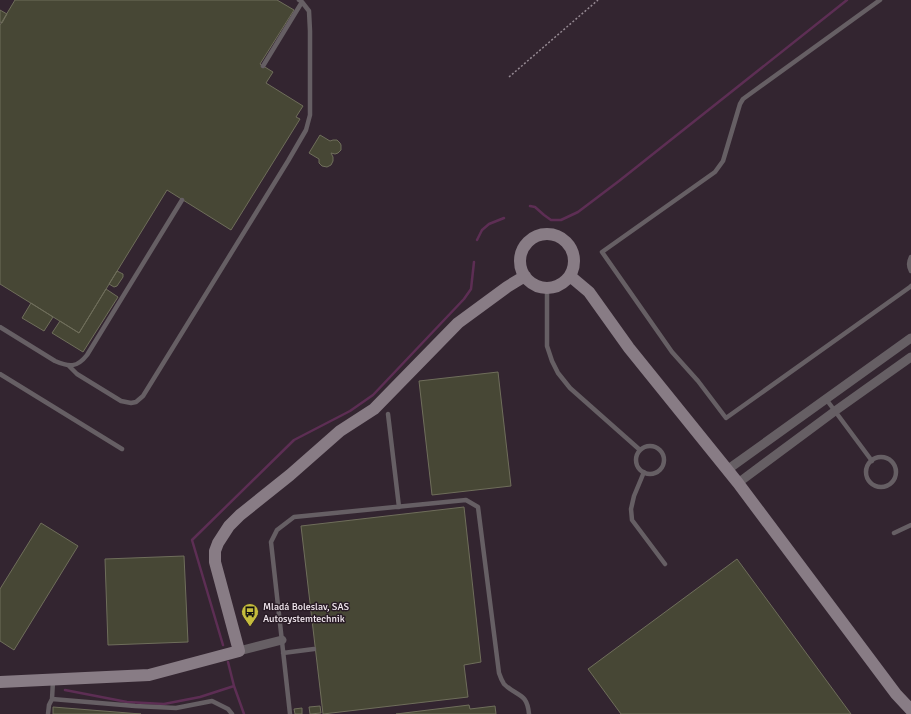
<svg xmlns="http://www.w3.org/2000/svg" width="911" height="714" font-family="Signika,sans-serif">
	<rect width="100%" height="100%" fill="#332530"/>
	<g fill="none" stroke-linecap="round" stroke-linejoin="round">
		<!-- stream -->
		<path stroke="#5d2e54" stroke-width="2.5" d="M 530,206 L 535,207 L 544,215 L 551,220 L 561,220 L 578,212 L 619,181 L 847,0
			M 477,240 L 482,230 L 489,224 L 504,218
			M 223,645 L 192,540 L 294,440 L 350,411 L 373,395 L 464,299 L 471,289 L 474,262
			M 228,662 L 234,686 L 244,714
			M 65,690 L 127,702 L 164,704 L 200,697 L 234,686"/>
	</g>
	<!-- building -->
	<path fill="#474735" stroke="#6f6e5b" d="M 15,0 L 277,0 L 294,10 L 260,64 L 273,72 L 266,83 L 303,106 L 296,117 L 300,119 L 231,230 L 167,190 L 79,333 L 0,284 L 0,25 Z
		M 0,10 L 7,14 L 2,23 L 0,22 Z
		M 320,135 L 330,141 L 333,140 L 337,140 L 340,143 L 341,145 L 341,150 L 338,153 L 335,154 L 331,153 L 333,157 L 333,161 L 331,165 L 327,167 L 322,166 L 319,163 L 319,159 L 309,153 Z
		M 117,271 L 123,274 L 123,277 L 117,286 L 114,287 L 109,284 Z
		M 106,289 L 118,297 L 83,352 L 52,333 L 60,321 L 79,333 Z
		M 31,303 L 53,317 L 44,331 L 22,318 Z
		M 498,372 L 511,486 L 432,495 L 419,381 Z
		M 464,507 L 481,662 L 464,665 L 468,697 L 323,714 L 301,526 Z
		M 41,523 L 78,546 L 14,650 L 0,641 L 0,589 Z
		M 184,556 L 188,642 L 108,645 L 105,559 Z
		M 737,559 L 851,714 L 621,714 L 588,669 Z
		M 469,705 L 470,709 L 495,706 L 496,714 L 396,714 Z
		M 320,706 L 321,713 L 310,714 L 309,707 Z
		M 53,707 L 141,714 L 53,714 Z
		M 302,708 L 302,714 L 295,714 L 294,709 Z"/>
	<g fill="none" stroke-linecap="round" stroke-linejoin="round">
		<!-- path -->
		<path stroke="#968a93" stroke-width="1.5" stroke-dasharray="2 2" stroke-linecap="butt" d="M 509,77 L 598,0"/>
		<!-- lane -->
		<path stroke="#665f64" stroke-width="4.5" d="M 880,0 L 743,99 L 740,104 L 723,161 L 715,172 L 602,252 L 672,352 L 698,381 L 726,418 L 910,287 L 911,286
			M 263,66 L 302,2 L 299,0
			M 911,257 C 909,261 908,266 911,271
			M 547,288 L 547,346 L 552,361 L 558,373 L 570,388 L 640,450
			M 0,327 L 55,361 C 69,367 77,368 87,355 L 182,200
			M 69,366 L 77,374 L 121,401 L 131,403 L 136,402 L 143,396 L 288,161 L 306,130 L 310,115 L 310,31 L 309,11 L 302,2
			M 0,374 L 122,449
			M 826,399 L 872,461
			M 388,414 L 399,507
			M636 460a14 14 0 1 1 28 0a14 14 0 1 1-28 0Z
			M866 472a15 15 0 1 1 30 0a15 15 0 1 1-30 0Z
			M 644,472 L 634,496 L 631,509 L 632,520 L 665,564
			M 894,533 L 911,525
			M 283,653 L 314,649
			M 52,699 L 135,706 L 176,708 L 212,701 L 228,709 L 232,714
			M 48,714 L 49,705 L 52,699 L 53,681
			M 290,714 L 271,542 L 277,530 L 294,517 L 466,500 L 478,507 L 499,673 C 500,676 502,681 504,684 C 517,697 527,692 529,714"/>
		<!-- street -->
		<path stroke="#665f64" stroke-width="9" d="M 727,470 L 911,338
			M 738,483 L 835,411 L 911,357
			M 239,651 L 282,640"/>
		<!-- secondary -->
		<path stroke="#887c85" stroke-width="12" d="M520 261a27 27 0 1 1 54 0a27 27 0 1 1-54 0Z
			M 570,276 L 589,292 L 629,348 L 738,483 L 896,694 L 911,710
			M 0,682 L 149,675 L 239,651 L 215,562 L 215,551 L 218,543 L 229,526 L 240,515 L 290,475 L 340,431 L 374,409 L 458,323 L 507,287 L 525,276"/>
	</g>
	<!-- icons -->
	<defs>
		<symbol id="bus-pin" viewBox="-11 -11 22 30"><path d="M0 17L-7.5 6A9.5 9.5 0 1 1 7.5 6Z" fill="#c5bc3d" stroke="#291c26"/><path d="M-5-6H5V4H4V6H2V4H-2V6H-4V4H-5ZM-3.5-4V0h7V-4ZM-3.5 1.2v1.5H-2V1.2ZM2 1.2v1.5H3.5V1.2Z" fill="#111"/></symbol>
	</defs>
	<g fill-rule="evenodd">
		<use href="#bus-pin" x="240" y="602" width="20" height="27"/>
	</g>
	<g text-anchor="middle" stroke-width="3" stroke-linejoin="round" paint-order="stroke">
		<!-- poi labels -->
		<g font-size="10" fill="#f5ebf2" stroke="#291c26" text-anchor="start">
			<text x="263" y="610">Mladá Boleslav, SAS<tspan x="263" dy="12">Autosystemtechnik</tspan></text>
		</g>
	</g>
</svg>
